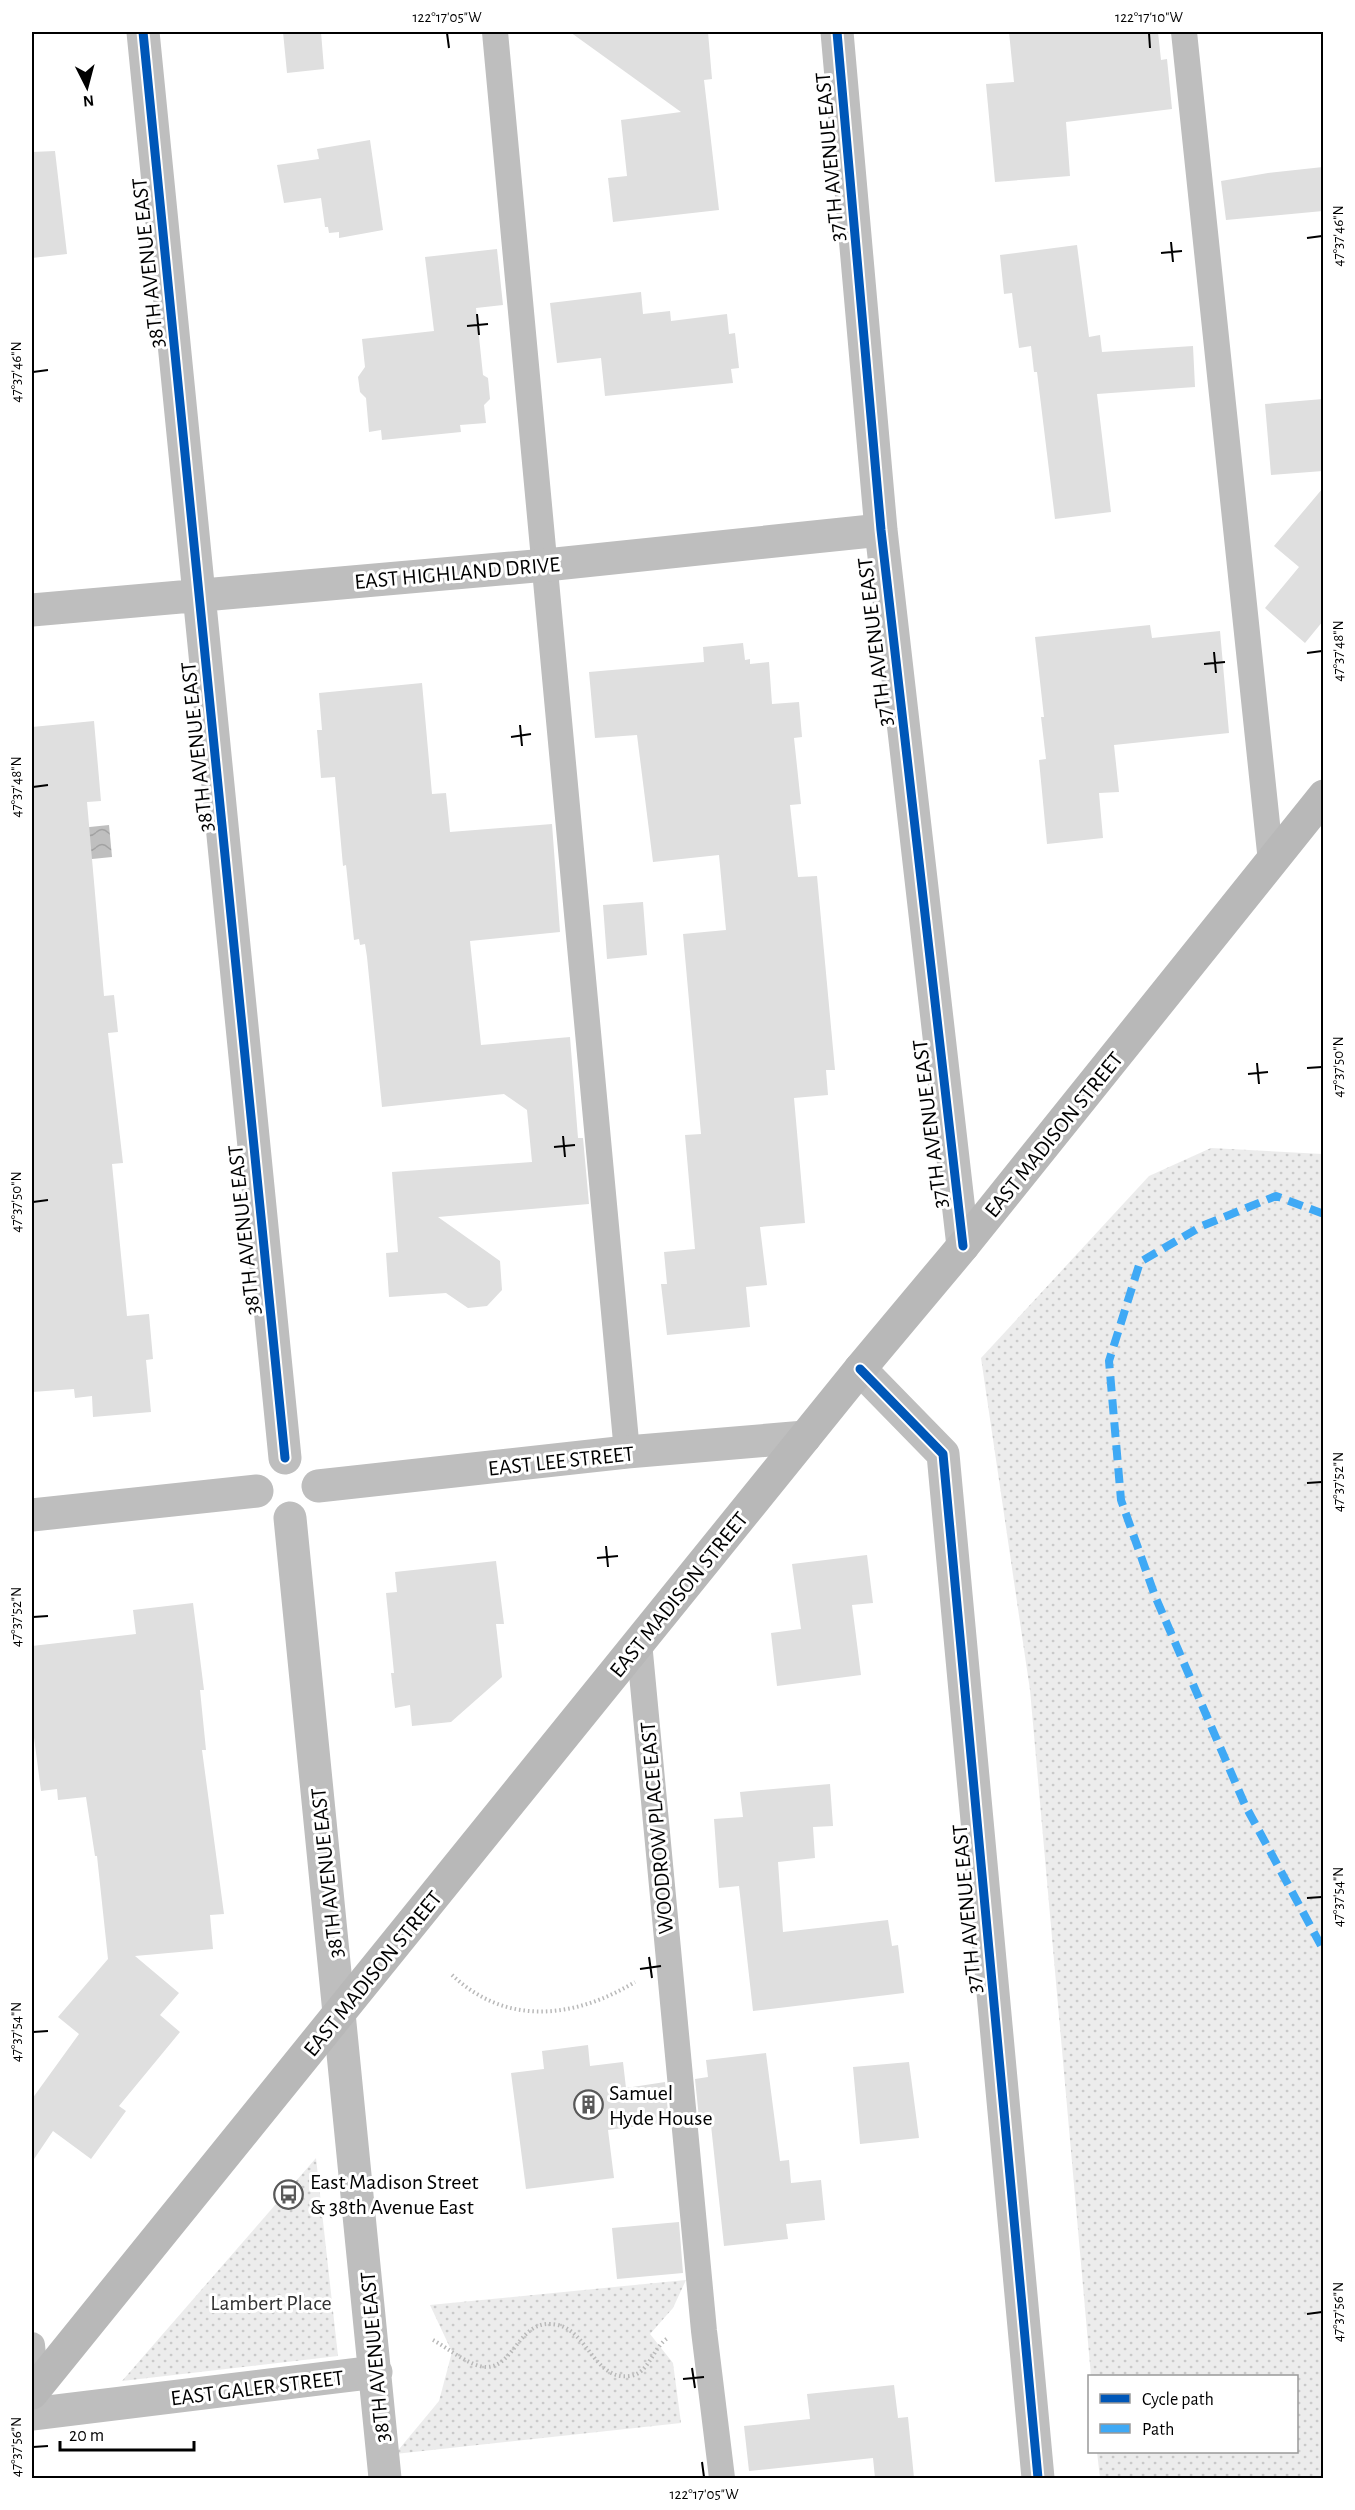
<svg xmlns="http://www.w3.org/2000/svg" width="1355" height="2510" font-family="'Alegreya Sans',sans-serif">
	<defs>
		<pattern id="green-dots" width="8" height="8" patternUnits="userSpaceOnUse" patternTransform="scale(1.5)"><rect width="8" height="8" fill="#ececec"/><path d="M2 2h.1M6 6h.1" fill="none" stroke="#c9c9c9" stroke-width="1.8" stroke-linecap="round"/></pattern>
		<pattern id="water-waves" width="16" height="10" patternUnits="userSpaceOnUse" patternTransform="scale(1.5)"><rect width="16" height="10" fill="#bfbfbf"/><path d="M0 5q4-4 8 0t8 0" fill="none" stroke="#a2a2a2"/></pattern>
	</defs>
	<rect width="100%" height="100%" fill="#fff"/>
	<!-- green -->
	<path fill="url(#green-dots)" d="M 1211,1148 L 1323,1154 L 1323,2478 L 1100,2478 L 1097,2452 L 1296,2452 L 1296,2376 L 1091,2376 L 1030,1690 L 981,1358 L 1149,1176 Z
		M 316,2158 L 338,2356 L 122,2381 Z
		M 686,2280 L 673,2308 L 650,2334 L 673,2363 L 681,2423 L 395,2454 L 439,2401 L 452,2352 L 430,2305 Z"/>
	<!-- water -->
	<path fill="url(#water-waves)" d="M 109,825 L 112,857 L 32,865 L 32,833 Z"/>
	<!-- building -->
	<path fill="#dfdfdf" d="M 283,32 L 321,32 L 324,69 L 287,73 Z
		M 570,32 L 708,32 L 712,79 L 704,80 L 719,210 L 613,222 L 608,178 L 627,176 L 621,120 L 681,112 Z
		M 1009,32 L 1158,32 L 1161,60 L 1167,59 L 1172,109 L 1066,122 L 1070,176 L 995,182 L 986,84 L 1014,82 Z
		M 370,140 L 383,230 L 339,238 L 339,232 L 329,233 L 328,227 L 325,227 L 321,198 L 284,203 L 277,165 L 319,159 L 317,149 Z
		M 55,151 L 67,254 L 32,258 L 32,152 Z
		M 1323,167 L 1323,211 L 1226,220 L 1221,181 L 1268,173 Z
		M 1077,245 L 1089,337 L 1100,335 L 1102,352 L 1193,346 L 1195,387 L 1097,394 L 1111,512 L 1055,519 L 1037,372 L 1034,372 L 1031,346 L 1019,348 L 1012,293 L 1004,294 L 1000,255 Z
		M 497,249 L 503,305 L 476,308 L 483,375 L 488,378 L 490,399 L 484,405 L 486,423 L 460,425 L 461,432 L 382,440 L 381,430 L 369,432 L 366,398 L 360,392 L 358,377 L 365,367 L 362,339 L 434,331 L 425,257 Z
		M 641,292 L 643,314 L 670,311 L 671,321 L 727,314 L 729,334 L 735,333 L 739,368 L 731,369 L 733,383 L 605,396 L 601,358 L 557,363 L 550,303 Z
		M 1323,399 L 1323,471 L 1271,475 L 1265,404 Z
		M 1323,488 L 1323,621 L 1305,643 L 1265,608 L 1299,567 L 1274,546 Z
		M 1150,625 L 1152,638 L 1220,631 L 1229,733 L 1114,745 L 1119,792 L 1099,793 L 1103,838 L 1047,844 L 1039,760 L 1046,759 L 1041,717 L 1044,717 L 1035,637 Z
		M 743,643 L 745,660 L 750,659 L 750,664 L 769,662 L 772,704 L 799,702 L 802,737 L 794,738 L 801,804 L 790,805 L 798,877 L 817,876 L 835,1070 L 826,1070 L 828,1095 L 794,1098 L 805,1223 L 760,1227 L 767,1285 L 746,1287 L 750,1327 L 667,1335 L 661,1284 L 667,1284 L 664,1252 L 695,1249 L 685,1135 L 701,1134 L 683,934 L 726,930 L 719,855 L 653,862 L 637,735 L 595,738 L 589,672 L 704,662 L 703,647 Z
		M 422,683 L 432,794 L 446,793 L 450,832 L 552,824 L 560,932 L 470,941 L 481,1045 L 570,1037 L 578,1138 L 583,1138 L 589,1204 L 438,1217 L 500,1261 L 502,1290 L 487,1306 L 468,1308 L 446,1293 L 389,1297 L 386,1253 L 398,1252 L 392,1172 L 532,1162 L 527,1110 L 504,1094 L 382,1107 L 367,957 L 365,944 L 360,945 L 359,939 L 354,940 L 346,865 L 343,866 L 335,777 L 321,778 L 317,730 L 322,730 L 319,693 Z
		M 94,721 L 101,801 L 87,802 L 104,996 L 114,995 L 118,1032 L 108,1033 L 123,1163 L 112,1164 L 127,1316 L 149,1314 L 153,1359 L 146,1360 L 151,1412 L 93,1417 L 92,1396 L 75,1398 L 74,1389 L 32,1392 L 32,727 Z
		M 643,902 L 647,955 L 607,959 L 603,905 Z
		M 867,1555 L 873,1603 L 852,1605 L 861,1675 L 777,1686 L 771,1633 L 801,1629 L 792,1564 Z
		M 496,1561 L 504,1624 L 496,1624 L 502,1677 L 451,1722 L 412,1726 L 410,1705 L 395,1708 L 391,1673 L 394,1673 L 386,1593 L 397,1592 L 395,1572 Z
		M 193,1603 L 204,1690 L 200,1690 L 206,1750 L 202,1750 L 224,1914 L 210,1915 L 213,1949 L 135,1956 L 179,1993 L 160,2015 L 180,2032 L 119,2106 L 126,2111 L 91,2159 L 53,2131 L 32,2162 L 32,2099 L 79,2034 L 58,2017 L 108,1959 L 97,1856 L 95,1856 L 86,1797 L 58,1800 L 57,1789 L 41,1791 L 32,1722 L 32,1646 L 136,1634 L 133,1610 Z
		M 830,1784 L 833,1826 L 813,1827 L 815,1858 L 778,1862 L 783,1932 L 888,1920 L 892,1946 L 898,1945 L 904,1993 L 753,2011 L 739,1886 L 719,1888 L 714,1819 L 743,1817 L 740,1792 Z
		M 588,2045 L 590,2066 L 623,2062 L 626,2088 L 665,2082 L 669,2122 L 608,2130 L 614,2178 L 526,2189 L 511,2073 L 544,2069 L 542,2051 Z
		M 766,2053 L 780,2161 L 789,2160 L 791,2183 L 821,2180 L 825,2220 L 786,2224 L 788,2239 L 724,2246 L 710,2116 L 699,2118 L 695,2079 L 708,2077 L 706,2060 Z
		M 909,2062 L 919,2138 L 860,2144 L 853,2067 Z
		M 679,2222 L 683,2273 L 617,2279 L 612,2228 Z
		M 894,2385 L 898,2418 L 908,2417 L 914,2478 L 875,2478 L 873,2458 L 749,2471 L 744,2426 L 810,2419 L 807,2394 Z"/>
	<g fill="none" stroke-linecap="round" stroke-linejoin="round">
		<!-- path -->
		<path stroke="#b9b9b9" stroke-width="4" stroke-dasharray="1.5 3" stroke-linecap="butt" d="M 452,1975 C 507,2027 575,2018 635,1982
			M 433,2340 C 448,2348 470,2367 487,2367 C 516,2366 519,2316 558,2325 C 588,2332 595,2381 630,2376 C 649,2374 653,2347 668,2338"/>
		<!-- lane -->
		<path stroke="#bebebe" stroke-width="26" d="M 495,32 L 627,1452
			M 1184,32 L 1271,862
			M 639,1642 L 704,2331 L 722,2478
			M 32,2345 L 36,2387"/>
		<!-- street -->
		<path stroke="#bebebe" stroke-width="33" d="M 143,32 L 285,1458
			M 837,32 L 881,530 L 963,1246
			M 32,610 L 546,565 L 881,530
			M 860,1369 L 943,1454 L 1038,2478
			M 318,1486 L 627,1452 L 805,1437
			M 32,1515 L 257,1491
			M 290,1518 L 385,2478
			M 32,2414 L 376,2372"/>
		<!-- secondary -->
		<path stroke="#b8b8b8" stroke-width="33" d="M 32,2393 L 860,1369 L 963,1246 L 1324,796"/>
		<!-- quiet -->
		<path stroke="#3fa9f5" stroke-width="8" stroke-dasharray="15 8" stroke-linecap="butt" d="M 1324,1214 L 1276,1196 L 1202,1226 L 1140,1262 L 1109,1361 L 1121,1500 L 1155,1596 L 1245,1805 L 1324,1951"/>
		<defs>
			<path id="cycleway" d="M 143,32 L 285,1458
				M 837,32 L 881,530 L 963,1246
				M 860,1369 L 943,1454 L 1038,2478"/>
		</defs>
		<!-- cycleway casing -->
		<use href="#cycleway" stroke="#fff" stroke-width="13"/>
		<!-- cycleway -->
		<use href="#cycleway" stroke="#0057b8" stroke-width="9"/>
	</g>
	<!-- ticks -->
	<path fill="none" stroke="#000" stroke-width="2" d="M 447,33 L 449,48M 1149,33 L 1150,48M 1307,238 L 1322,236M 1171,242 L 1173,262M 1161,253 L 1182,251M 477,314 L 479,335M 467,326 L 488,324M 33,372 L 48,370M 1214,652 L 1216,673M 1307,653 L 1322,651M 1204,664 L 1225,662M 520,725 L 522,746M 511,737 L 531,734M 33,787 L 48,785M 1257,1063 L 1259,1084M 1307,1068 L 1322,1067M 1248,1074 L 1268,1072M 563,1136 L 565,1157M 554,1147 L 575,1145M 33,1202 L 48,1200M 1307,1483 L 1322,1482M 606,1546 L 608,1567M 597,1558 L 618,1556M 33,1617 L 48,1616M 1307,1898 L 1322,1897M 649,1957 L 652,1978M 640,1969 L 661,1966M 33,2032 L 48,2031M 1307,2314 L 1322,2312M 692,2368 L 695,2388M 683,2379 L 704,2377M 33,2447 L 48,2446M 702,2462 L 704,2477"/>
	<!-- icons -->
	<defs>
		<symbol id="building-ring" viewBox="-11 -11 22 22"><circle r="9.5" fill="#fff" stroke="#595959" stroke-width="1.5"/><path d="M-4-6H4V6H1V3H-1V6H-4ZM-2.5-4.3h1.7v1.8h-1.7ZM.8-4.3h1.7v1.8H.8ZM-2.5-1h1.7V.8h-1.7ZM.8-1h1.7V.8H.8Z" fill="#595959"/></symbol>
		<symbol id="bus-ring" viewBox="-11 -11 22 22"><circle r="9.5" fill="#fff" stroke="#595959" stroke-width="1.5"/><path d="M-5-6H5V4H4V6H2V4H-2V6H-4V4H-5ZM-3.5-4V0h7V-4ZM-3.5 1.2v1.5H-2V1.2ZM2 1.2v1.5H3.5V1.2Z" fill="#595959"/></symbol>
	</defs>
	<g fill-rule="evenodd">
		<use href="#building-ring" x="572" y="2088" width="33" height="33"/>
		<use href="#bus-ring" x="272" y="2178" width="33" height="33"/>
	</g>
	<g text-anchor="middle" stroke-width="6" stroke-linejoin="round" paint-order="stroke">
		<!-- street labels -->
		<g font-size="22" fill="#000" stroke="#fff">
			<text transform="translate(829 157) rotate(-95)" y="8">37TH AVENUE EAST</text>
			<text transform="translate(147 263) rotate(-96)" y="8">38TH AVENUE EAST</text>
			<text transform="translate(457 572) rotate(-5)" y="8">EAST HIGHLAND DRIVE</text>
			<text transform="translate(874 642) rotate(-97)" y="8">37TH AVENUE EAST</text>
			<text transform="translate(196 747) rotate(-96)" y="8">38TH AVENUE EAST</text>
			<text transform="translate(929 1124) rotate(-97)" y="8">37TH AVENUE EAST</text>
			<text transform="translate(1053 1134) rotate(-51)" y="8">EAST MADISON STREET</text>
			<text transform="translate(243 1230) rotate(-96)" y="8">38TH AVENUE EAST</text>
			<text transform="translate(561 1460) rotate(-6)" y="8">EAST LEE STREET</text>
			<text transform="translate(678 1594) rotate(-51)" y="8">EAST MADISON STREET</text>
			<text transform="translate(656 1828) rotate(-95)" y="8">WOODROW PLACE EAST</text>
			<text transform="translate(326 1873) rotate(-96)" y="8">38TH AVENUE EAST</text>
			<text transform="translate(966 1909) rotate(-95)" y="8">37TH AVENUE EAST</text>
			<text transform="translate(372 1973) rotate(-51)" y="8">EAST MADISON STREET</text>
			<text transform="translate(374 2357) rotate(-95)" y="8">38TH AVENUE EAST</text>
			<text transform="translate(257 2387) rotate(-7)" y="8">EAST GALER STREET</text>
		</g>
		<!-- poi labels -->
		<g font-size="22" fill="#000" stroke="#fff" text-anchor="start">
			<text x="609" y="2100">Samuel<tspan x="609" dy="25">Hyde House</tspan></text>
			<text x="310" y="2189">East Madison Street<tspan x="310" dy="25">&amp; 38th Avenue East</tspan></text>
		</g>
		<!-- park labels -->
		<g font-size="22" fill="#333" stroke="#fff">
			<text x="271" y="2310">Lambert Place</text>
		</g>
	</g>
	<!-- border -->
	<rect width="1355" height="2510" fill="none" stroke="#ffffff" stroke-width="66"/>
	<!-- legend -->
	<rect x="1088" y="2375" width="210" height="78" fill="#ffffff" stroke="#999999" stroke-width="1.5"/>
	<rect x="1100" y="2394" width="30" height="9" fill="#0057b8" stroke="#999999" stroke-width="1.5"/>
	<text x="1142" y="2405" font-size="18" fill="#000000">Cycle path</text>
	<rect x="1100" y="2424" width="30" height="9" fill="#3fa9f5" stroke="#999999" stroke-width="1.5"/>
	<text x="1142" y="2435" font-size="18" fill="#000000">Path</text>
	<!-- north arrow -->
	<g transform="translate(87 87) rotate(174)" stroke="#ffffff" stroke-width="4.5" paint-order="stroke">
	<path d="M0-4.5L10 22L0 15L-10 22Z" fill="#000000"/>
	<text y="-9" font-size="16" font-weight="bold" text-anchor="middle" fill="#000000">N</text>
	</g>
	<!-- scale -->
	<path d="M60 2441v9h134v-9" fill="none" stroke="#000000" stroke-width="3"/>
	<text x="69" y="2441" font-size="18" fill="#000000" stroke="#ffffff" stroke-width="4.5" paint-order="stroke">20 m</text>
	<rect x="33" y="33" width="1289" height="2444" fill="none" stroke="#000" stroke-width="2"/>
	<g font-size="15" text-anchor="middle" fill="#000">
		<text x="447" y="22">122°17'05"W</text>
		<text x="1149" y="22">122°17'10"W</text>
		<text transform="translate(1338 236) rotate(-90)" y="5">47°37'46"N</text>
		<text transform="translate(16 372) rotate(-90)" y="5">47°37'46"N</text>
		<text transform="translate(1338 651) rotate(-90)" y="5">47°37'48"N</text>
		<text transform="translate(16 787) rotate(-90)" y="5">47°37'48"N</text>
		<text transform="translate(1338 1067) rotate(-90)" y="5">47°37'50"N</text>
		<text transform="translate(16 1202) rotate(-90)" y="5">47°37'50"N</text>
		<text transform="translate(1338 1482) rotate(-90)" y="5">47°37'52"N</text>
		<text transform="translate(16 1617) rotate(-90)" y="5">47°37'52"N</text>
		<text transform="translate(1338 1897) rotate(-90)" y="5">47°37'54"N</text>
		<text transform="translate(16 2032) rotate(-90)" y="5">47°37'54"N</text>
		<text transform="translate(1338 2312) rotate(-90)" y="5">47°37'56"N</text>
		<text transform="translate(16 2447) rotate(-90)" y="5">47°37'56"N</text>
		<text x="704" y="2499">122°17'05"W</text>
	</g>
</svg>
